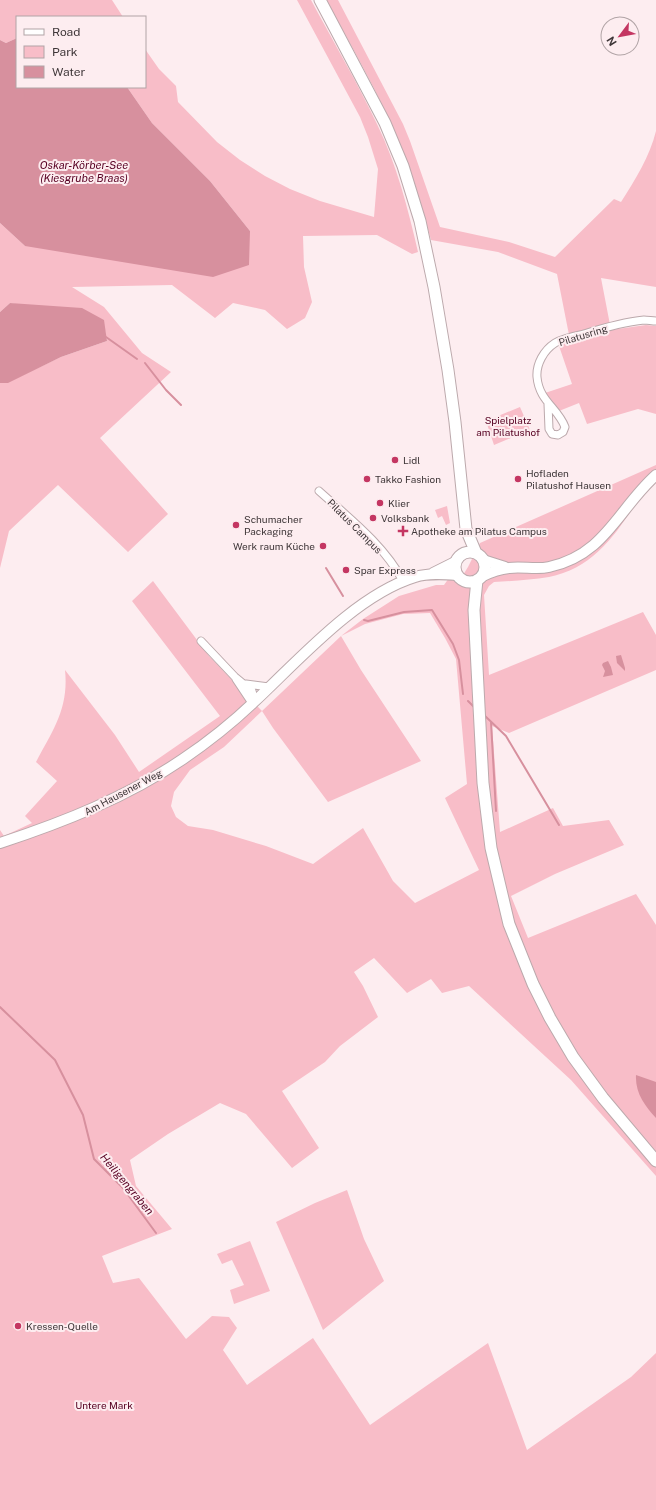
<svg xmlns="http://www.w3.org/2000/svg" width="656" height="1510" font-family="'Public Sans',sans-serif">
	<rect width="100%" height="100%" fill="#fdedf0"/>
	<!-- green -->
	<path fill="#f8bdc8" fill-rule="evenodd" d="M 0,0 L 112,0 L 123,17 L 17,17 L 17,38 L 6,43 L 0,40 Z
		M 297,0 L 311,0 C 333,41 357,82 377,124 C 397,165 408,209 418,252 L 412,254 L 377,235 L 303,236 L 304,267 L 312,302 L 305,318 L 287,329 L 265,310 L 233,303 L 215,318 L 172,285 L 72,287 L 104,307 L 142,353 L 171,372 L 100,438 L 168,514 L 128,552 L 58,485 L 9,531 L 0,568 L 0,383 L 8,382 L 61,357 L 107,341 L 103,320 L 10,303 L 0,312 L 0,223 L 25,246 L 250,231 L 210,181 L 152,123 L 127,87 L 145,87 L 145,49 L 159,69 L 176,86 L 178,102 L 217,142 L 240,160 L 265,176 L 290,189 L 320,201 L 374,217 L 378,169 L 368,137 L 360,117 Z
		M 326,0 L 338,0 L 403,124 L 410,141 L 440,227 L 509,242 L 555,257 L 614,199 L 621,202 C 635,180 650,156 656,131 L 656,287 L 601,278 L 611,330 L 646,325 L 656,326 L 656,414 L 638,409 L 587,424 L 579,403 L 559,411 L 545,393 L 572,384 L 558,343 L 570,340 L 557,274 L 498,252 L 431,240 C 422,207 413,175 400,144 C 379,94 352,47 326,0 Z
		M 520,407 L 530,430 L 494,445 L 486,421 Z
		M 656,465 L 656,469 C 629,513 605,566 549,577 C 531,580 512,581 494,582 L 489,586 L 484,595 L 489,675 L 643,612 L 656,635 L 656,670 L 509,733 L 492,726 L 500,832 L 553,808 L 563,826 L 609,820 L 624,845 L 555,874 L 511,896 L 528,938 L 636,894 L 656,925 L 656,1176 L 571,1080 L 469,986 L 442,993 L 431,979 L 407,993 L 374,958 L 354,972 L 363,986 L 378,1017 L 340,1046 L 325,1062 L 282,1091 L 319,1148 L 292,1168 L 246,1114 L 220,1103 L 168,1134 L 130,1160 L 136,1186 L 172,1229 L 102,1256 L 113,1283 L 139,1278 L 186,1339 L 212,1316 L 229,1317 L 237,1328 L 223,1350 L 247,1385 L 313,1338 L 370,1425 L 488,1343 L 527,1450 L 631,1377 L 656,1353 L 656,1510 L 0,1510 L 0,830 L 4,836 L 32,823 L 25,816 L 57,781 L 36,762 C 53,730 69,708 65,670 L 115,735 L 139,772 L 220,716 L 132,601 L 153,581 L 209,656 L 262,711 L 341,636 L 363,619 L 399,596 L 436,585 L 444,585 L 449,578 L 458,583 L 468,567 L 480,543 ZM 430,613 L 445,638 L 456,659 L 467,784 L 445,798 L 479,870 L 415,903 L 393,881 L 363,828 L 313,864 L 266,846 L 213,830 L 188,826 L 176,817 L 171,806 L 174,792 L 190,770 L 224,747 L 262,711 L 273,728 L 328,802 L 421,761 L 361,670 L 341,636 L 365,624 L 403,614 Z
		M 447,506 L 450,523 L 446,525 L 442,516 L 438,518 L 435,510 Z
		M 347,1190 L 364,1239 L 384,1281 L 323,1330 L 276,1222 L 315,1203 Z
		M 250,1241 L 270,1291 L 234,1304 L 230,1290 L 244,1285 L 232,1260 L 222,1264 L 217,1254 Z"/>
	<!-- water -->
	<path fill="#d7909e" d="M 17,38 L 17,87 L 127,87 L 152,123 L 210,181 L 250,231 L 249,265 L 213,277 L 25,246 L 0,223 L 0,40 L 6,43 Z
		M 10,303 L 82,308 L 104,320 L 107,341 L 61,357 L 8,383 L 0,383 L 0,312 Z
		M 621,655 L 625,668 L 625,671 L 617,663 L 616,656 Z
		M 608,661 L 611,667 L 613,675 L 603,677 L 605,671 L 602,665 L 603,663 Z
		M 636,1075 L 656,1082 L 656,1118 C 645,1106 635,1093 636,1075 Z"/>
	<g fill="none" stroke-linecap="round" stroke-linejoin="round">
		<!-- stream -->
		<path stroke="#d7909e" stroke-width="2" d="M 106,337 L 137,359
			M 145,363 L 166,390 L 181,405
			M 326,568 L 343,596
			M 364,620 L 368,621 L 404,612 L 432,610 L 453,644 L 459,660 L 463,694
			M 468,701 L 474,707
			M 484,715 L 506,736 L 559,825
			M 491,722 L 496,811
			M 0,1007 L 55,1060 L 83,1115 L 94,1159 L 123,1188 L 156,1233"/>
		<defs>
			<path id="street" d="M 548,404 L 549,429 L 552,434 L 558,435 L 563,432 L 565,427 C 558,408 539,401 537,377 C 536,364 544,350 555,343 C 563,338 574,336 584,334 C 603,328 624,322 644,320 C 648,320 652,321 656,321
				M 319,491 C 349,518 384,545 403,581
				M 201,641 L 235,677 L 252,691 L 255,701
				M 236,679 L 252,703
				M 246,684 L 269,687"/>
			<path id="secondary" d="M 483,560 L 505,567
				M 433,573 L 455,562
				M 483,576 C 491,572 500,569 509,568 C 522,566 536,570 549,567 C 605,555 618,509 656,475
				M 0,843 C 64,822 127,797 183,759 C 208,742 232,723 254,702 C 298,661 356,595 415,577 C 428,573 443,574 457,575"/>
			<path id="primary" d="M 320,0 L 385,123 L 403,166 L 420,221 L 434,287 L 448,370 L 455,422 L 466,529 L 476,553
				M455 567a15 15 0 1 1 30 0a15 15 0 1 1-30 0Z
				M 477,580 L 474,610 L 483,783 L 491,848 L 509,924 L 533,984 L 550,1018 L 573,1057 L 603,1098 L 656,1161"/>
		</defs>
		<!-- street casing -->
		<use href="#street" stroke="#bca9ac" stroke-width="9"/>
		<!-- secondary casing -->
		<use href="#secondary" stroke="#bca9ac" stroke-width="12"/>
		<!-- primary casing -->
		<use href="#primary" stroke="#bca9ac" stroke-width="13"/>
		<!-- street -->
		<use href="#street" stroke="#fff" stroke-width="7"/>
		<!-- secondary -->
		<use href="#secondary" stroke="#fff" stroke-width="10"/>
		<!-- primary -->
		<use href="#primary" stroke="#fff" stroke-width="11"/>
	</g>
	<!-- markers -->
	<g fill="#c43662" stroke="#fdedf0" stroke-width="1.5">
		<circle cx="395" cy="460" r="4"/>
		<circle cx="367" cy="479" r="4"/>
		<circle cx="518" cy="479" r="4"/>
		<circle cx="380" cy="503" r="4"/>
		<circle cx="373" cy="518" r="4"/>
		<circle cx="236" cy="525" r="4"/>
		<path d="M401 525h4v4h4v4h-4v4h-4v-4h-4v-4h4z"/>
		<circle cx="323" cy="546" r="4"/>
		<circle cx="346" cy="570" r="4"/>
		<circle cx="18" cy="1326" r="4"/>
	</g>
	<g text-anchor="middle" stroke-width="4" stroke-linejoin="round" paint-order="stroke">
		<!-- street labels -->
		<g font-size="10" fill="#3e3638" stroke="#fdedf0">
			<text transform="translate(583 335) rotate(-17)" y="4">Pilatusring</text>
			<text transform="translate(355 526) rotate(45)" y="4">Pilatus Campus</text>
			<text transform="translate(123 792) rotate(-28)" y="4">Am Hausener Weg</text>
		</g>
		<!-- park labels -->
		<g font-size="10" fill="#560021" stroke="#fdedf0">
			<text x="508" y="424">Spielplatz<tspan x="508" dy="12">am Pilatushof</tspan></text>
			<text x="104" y="1409">Untere Mark</text>
		</g>
		<!-- poi labels -->
		<g font-size="10" fill="#3e3638" stroke="#fdedf0" text-anchor="start">
			<text x="403" y="464">Lidl</text>
			<text x="526" y="477">Hofladen<tspan x="526" dy="12">Pilatushof Hausen</tspan></text>
			<text x="375" y="483">Takko Fashion</text>
			<text x="388" y="507">Klier</text>
			<text x="381" y="522">Volksbank</text>
			<text x="244" y="523">Schumacher<tspan x="244" dy="12">Packaging</tspan></text>
			<text x="411" y="535">Apotheke am Pilatus Campus</text>
			<text x="315" y="550" text-anchor="end">Werk raum Küche</text>
			<text x="354" y="574">Spar Express</text>
			<text x="26" y="1330">Kressen-Quelle</text>
		</g>
		<!-- water labels -->
		<g font-size="11" font-style="italic" fill="#580023" stroke="#fdedf0">
			<text x="84" y="169">Oskar-Körber-See<tspan x="84" dy="13">(Kiesgrube Braas)</tspan></text>
			<text transform="translate(127 1184) rotate(50)" y="4">Heiligengraben</text>
		</g>
	</g>
	<!-- legend -->
	<rect x="16" y="16" width="130" height="72" fill="#fdedf0" stroke="#b1a4a6"/>
	<rect x="24" y="29" width="20" height="6" fill="#ffffff" stroke="#b1a4a6"/>
	<text x="52" y="36" font-size="12" fill="#3e3638">Road</text>
	<rect x="24" y="46" width="20" height="12" fill="#f8bdc8" stroke="#b1a4a6"/>
	<text x="52" y="56" font-size="12" fill="#3e3638">Park</text>
	<rect x="24" y="66" width="20" height="12" fill="#d7909e" stroke="#b1a4a6"/>
	<text x="52" y="76" font-size="12" fill="#3e3638">Water</text>
	<!-- north arrow -->
	<g transform="translate(620 36) rotate(238)"><circle r="19" fill="#fdedf0" stroke="#b1a4a6"/>
	<path d="M0-3L7 15L0 10L-7 15Z" fill="#c43662"/>
	<text y="-6" font-size="11" font-weight="bold" text-anchor="middle" fill="#3e3638">N</text>
	</g>
</svg>
